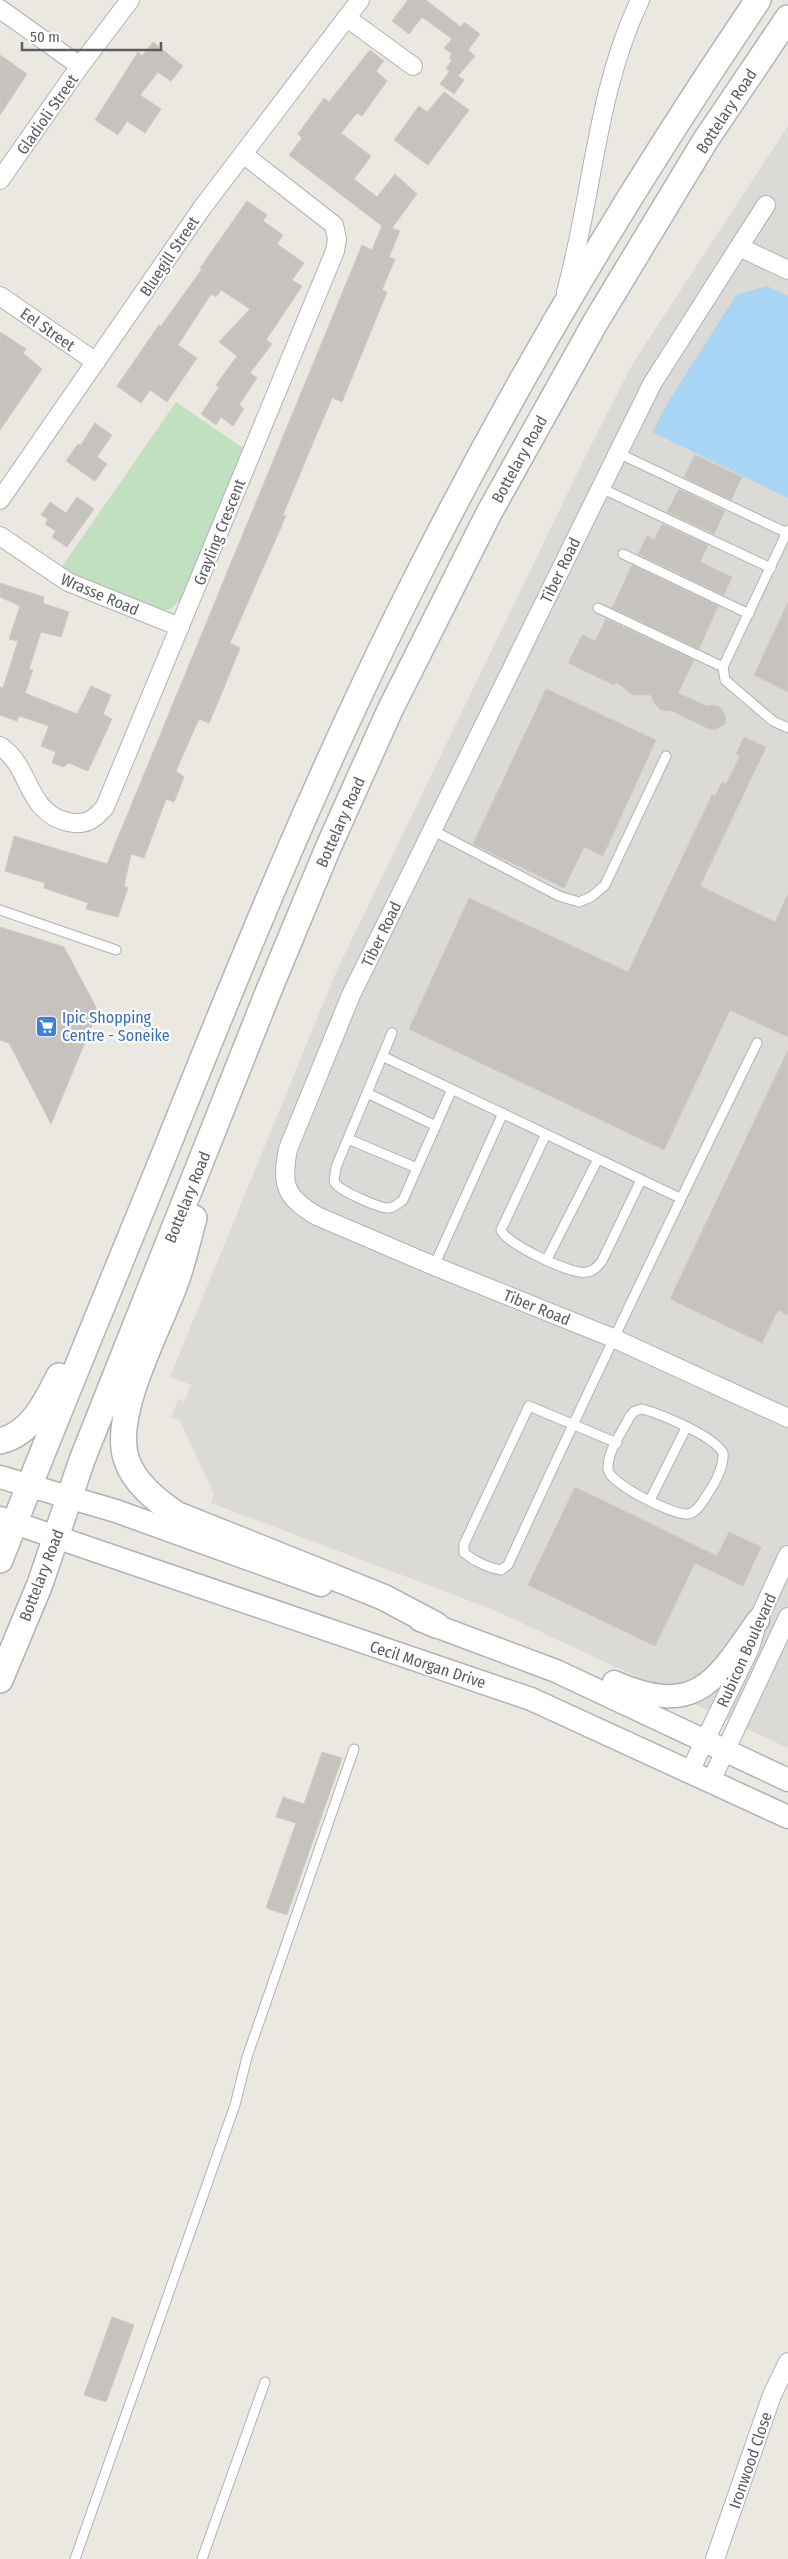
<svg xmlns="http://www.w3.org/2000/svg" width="788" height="2559" font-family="'Fira Sans Condensed',sans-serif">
	<rect width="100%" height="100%" fill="#ebe8e1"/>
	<!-- industrial -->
	<path fill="#dcdad6" d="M 788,126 L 788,1748 L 494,1610 L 211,1503 L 214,1494 L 180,1421 L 171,1418 L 178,1399 L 184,1401 L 191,1385 L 170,1377 L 337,970 L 589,449 L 633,363 Z"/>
	<!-- green -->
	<path fill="#c1e0c0" d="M 176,402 L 243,448 L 182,598 L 171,609 L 160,611 L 68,573 L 61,568 Z"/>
	<!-- water -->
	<path fill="#a8d5f4" d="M 767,286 L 788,296 L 788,498 L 652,432 L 670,399 L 736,295 Z"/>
	<!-- building -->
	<path fill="#c6c3be" stroke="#cfcac0" d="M 408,0 L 426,0 L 461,27 L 464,22 L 480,34 L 468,50 L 475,56 L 458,76 L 464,80 L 454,94 L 440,84 L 450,71 L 446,69 L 452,60 L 449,58 L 452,54 L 444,48 L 452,39 L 422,17 L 409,34 L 392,21 Z
		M 153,42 L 183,66 L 171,81 L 158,72 L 140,95 L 161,109 L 145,133 L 127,121 L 118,135 L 95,120 L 138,52 L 142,56 Z
		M 370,50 L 384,61 L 376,71 L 387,81 L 362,116 L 357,113 L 341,133 L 371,156 L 354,179 L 377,197 L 395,174 L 417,194 L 392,228 L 400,231 L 389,257 L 395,259 L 382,290 L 387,292 L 342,402 L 332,398 L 310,450 L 283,515 L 286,516 L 230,643 L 240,648 L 216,707 L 209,723 L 199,719 L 176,771 L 184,777 L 174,802 L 166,799 L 144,858 L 131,854 L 124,886 L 128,888 L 118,917 L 86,909 L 88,903 L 44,888 L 45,883 L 5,871 L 14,836 L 107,864 L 362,245 L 372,250 L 382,226 L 289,155 L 302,138 L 298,134 L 324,98 L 329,102 Z
		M 0,55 L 27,74 L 0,115 Z
		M 444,92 L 469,110 L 428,165 L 394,140 L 419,106 L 427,112 Z
		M 247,201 L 267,215 L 263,221 L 283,235 L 277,244 L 304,263 L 292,280 L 302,286 L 266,340 L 272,344 L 250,373 L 257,378 L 239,405 L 244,409 L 233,426 L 221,417 L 216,425 L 201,414 L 219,387 L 216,385 L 237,356 L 219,342 L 250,309 L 221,290 L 216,297 L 211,294 L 178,345 L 197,358 L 167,402 L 150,390 L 141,403 L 117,386 L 159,325 L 161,326 L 202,269 L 200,268 Z
		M 0,332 L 26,349 L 23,353 L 42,369 L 0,430 Z
		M 95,423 L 112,435 L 97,457 L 107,464 L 95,481 L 66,461 L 78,444 L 81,445 Z
		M 695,455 L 742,477 L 731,500 L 684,477 Z
		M 679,489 L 725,511 L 714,534 L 667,512 Z
		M 77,497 L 94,509 L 67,547 L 52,537 L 56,531 L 45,524 L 48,519 L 41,515 L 50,502 L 66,513 Z
		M 662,524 L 708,545 L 700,562 L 732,577 L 724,595 L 638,554 L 647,536 L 654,540 Z
		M 632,565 L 718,606 L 699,649 L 612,608 Z
		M 0,583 L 44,597 L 43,603 L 69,612 L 61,637 L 41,632 L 29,669 L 33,670 L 25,693 L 77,714 L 91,686 L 111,695 L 103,714 L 112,719 L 88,771 L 69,763 L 63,767 L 52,763 L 56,752 L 41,746 L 49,726 L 19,716 L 17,721 L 0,715 L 0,687 L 3,688 L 18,641 L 9,639 L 20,606 L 0,597 Z
		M 788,602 L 788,692 L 754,675 Z
		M 606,619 L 694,660 L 678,693 L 707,706 L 714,705 L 721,708 L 725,715 L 726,723 L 715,730 L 707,728 L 672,711 L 661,710 L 654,703 L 651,695 L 633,695 L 616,682 L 614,685 L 568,663 L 582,635 L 595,641 Z
		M 546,689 L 656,740 L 603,856 L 584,847 L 564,888 L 473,844 Z
		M 744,737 L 766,747 L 700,886 L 775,922 L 788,894 L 788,1037 L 730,1010 L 664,1150 L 409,1029 L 469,898 L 628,972 L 712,795 L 715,796 L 722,782 L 726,784 L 740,756 L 736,754 Z
		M 0,927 L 64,947 L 98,1011 L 51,1124 L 9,1043 L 0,1040 Z
		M 788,1050 L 788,1315 L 778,1310 L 762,1343 L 670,1299 Z
		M 575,1487 L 717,1556 L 729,1532 L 761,1547 L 743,1586 L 695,1563 L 655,1646 L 528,1585 Z
		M 322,1752 L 342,1758 L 287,1915 L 266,1908 L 296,1823 L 276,1817 L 283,1797 L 304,1804 Z
		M 112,2317 L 134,2325 L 106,2402 L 84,2395 Z"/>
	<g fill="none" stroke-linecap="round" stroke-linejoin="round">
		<defs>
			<path id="service" d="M 618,453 L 787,533
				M 601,488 L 771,568
				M 788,530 L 723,667 L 725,680 L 773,721 L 788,728
				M 623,554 L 749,614
				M 598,608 L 723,667
				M 432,830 L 559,896 L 579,902 L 591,897 L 605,885 L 666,756
				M 0,910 L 116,950
				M 392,1033 L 336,1167 C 336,1172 333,1179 335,1183 C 340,1191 381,1209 389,1208 C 395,1207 399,1203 403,1200 L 452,1089
				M 382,1056 L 680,1198
				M 367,1093 L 436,1126
				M 546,1134 L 501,1230 C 505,1243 573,1276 587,1272 C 594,1271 598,1266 602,1261 L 641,1180
				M 348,1139 L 417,1168
				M 547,1259 L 598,1159
				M 434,1266 L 503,1113
				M 642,1409 C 661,1414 714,1436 723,1453 C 724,1465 717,1479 711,1489 C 705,1497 699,1512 688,1514 C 674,1516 608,1483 608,1469 C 607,1451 623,1431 630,1416 L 635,1411 Z
				M 617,1443 L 529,1406 L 464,1544 L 464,1553 C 474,1561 489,1568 501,1570 L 508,1565 C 588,1390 672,1216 757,1043
				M 650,1500 L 686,1428
				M 75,2559 L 235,2105 L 247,2057 L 354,1749
				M 202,2559 L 265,2382"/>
			<path id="minor" d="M 0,9 L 80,66
				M 347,18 L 413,66
				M 0,180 L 80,66 L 130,0
				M 739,247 L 766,205
				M 788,270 L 739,247 L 652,384 L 351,995 L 288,1149 C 281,1185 285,1197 317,1216 L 434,1266 L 613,1338 L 788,1418
				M 566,292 C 593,194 596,92 640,0
				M 0,296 L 96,362
				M 0,500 L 202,208 L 360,0
				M 0,536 L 68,582 L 180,627
				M 0,746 C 32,767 25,812 68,822 C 85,826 94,820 105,807 L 335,251 L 337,239 L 334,225 L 243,154
				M 690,1771 L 750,1648 L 758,1620 L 788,1555
				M 711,1781 L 788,1617
				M 715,2559 L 772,2395 L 788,2362"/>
			<path id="tertiary" d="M 0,1477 L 116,1511 L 321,1585
				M 0,1518 L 531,1699 L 788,1817
				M 420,1620 L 556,1671 L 788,1780
				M 614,1682 C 695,1717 714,1684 758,1620"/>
			<path id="secondary" d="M 194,1218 C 188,1239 183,1263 175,1284 C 159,1328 112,1413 126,1458 C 133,1482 156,1500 176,1514 L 383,1597 L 436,1625
				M 0,1441 C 31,1434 46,1402 59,1376
				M 0,1560 C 53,1424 109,1290 164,1155 C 242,960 321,766 416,579 C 517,378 632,186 758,0
				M 0,1680 L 40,1584 L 82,1460 L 269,990 L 328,848 L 390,710 L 489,513 L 595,323 L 705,141 L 788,18"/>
		</defs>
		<!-- service casing -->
		<use href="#service" stroke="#afb2b5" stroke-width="11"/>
		<!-- minor casing -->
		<use href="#minor" stroke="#afb2b5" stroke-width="20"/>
		<!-- tertiary casing -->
		<use href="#tertiary" stroke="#afb2b5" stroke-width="25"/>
		<!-- secondary casing -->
		<use href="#secondary" stroke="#b1b4b7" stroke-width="28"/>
		<!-- service -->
		<use href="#service" stroke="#fff" stroke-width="9"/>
		<!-- minor -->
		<use href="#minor" stroke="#fff" stroke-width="18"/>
		<!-- tertiary -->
		<use href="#tertiary" stroke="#fff" stroke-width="22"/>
		<!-- secondary -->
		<use href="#secondary" stroke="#fff" stroke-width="25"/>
	</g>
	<!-- icons -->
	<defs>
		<symbol id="supermarket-square" viewBox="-11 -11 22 22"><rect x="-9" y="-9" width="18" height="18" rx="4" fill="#3f7fe0" stroke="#fff"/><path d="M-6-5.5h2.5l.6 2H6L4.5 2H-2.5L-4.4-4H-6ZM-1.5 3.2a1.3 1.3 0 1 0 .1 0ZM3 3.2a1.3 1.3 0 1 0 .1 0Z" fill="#fff"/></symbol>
	</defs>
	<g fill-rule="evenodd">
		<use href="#supermarket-square" x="34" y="1014" width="25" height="25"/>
	</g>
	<g text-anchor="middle" stroke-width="4.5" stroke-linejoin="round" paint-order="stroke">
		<!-- street labels -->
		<g font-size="16" fill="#5a5d60" stroke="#fff">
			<text transform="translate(726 111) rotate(-57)" y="6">Bottelary Road</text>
			<text transform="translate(47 114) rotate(-55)" y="6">Gladioli Street</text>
			<text transform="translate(169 256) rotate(-56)" y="6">Bluegill Street</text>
			<text transform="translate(48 329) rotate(35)" y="6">Eel Street</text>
			<text transform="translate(519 459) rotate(-61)" y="6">Bottelary Road</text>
			<text transform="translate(219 532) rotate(-68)" y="6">Grayling Crescent</text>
			<text transform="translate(560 570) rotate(-64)" y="6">Tiber Road</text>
			<text transform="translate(100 594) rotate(23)" y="6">Wrasse Road</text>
			<text transform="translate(340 822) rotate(-66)" y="6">Bottelary Road</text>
			<text transform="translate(381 934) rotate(-64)" y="6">Tiber Road</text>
			<text transform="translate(187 1197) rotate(-68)" y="6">Bottelary Road</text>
			<text transform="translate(537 1307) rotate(22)" y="6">Tiber Road</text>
			<text transform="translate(41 1575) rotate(-69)" y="6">Bottelary Road</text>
			<text transform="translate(746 1650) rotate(-66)" y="6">Rubicon Boulevard</text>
			<text transform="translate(428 1664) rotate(18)" y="6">Cecil Morgan Drive</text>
			<text transform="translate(750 2460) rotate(-71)" y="6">Ironwood Close</text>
		</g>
		<!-- shop labels -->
		<g font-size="16" fill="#366cbe" stroke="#fff" text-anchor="start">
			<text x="62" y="1023">Ipic Shopping<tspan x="62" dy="18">Centre - Soneike</tspan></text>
		</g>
	</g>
	<!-- scale -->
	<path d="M22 42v8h139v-8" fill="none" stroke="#5a5d60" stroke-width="2.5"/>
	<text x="30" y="42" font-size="15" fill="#5a5d60" stroke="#ffffff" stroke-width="4" paint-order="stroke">50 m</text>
</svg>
